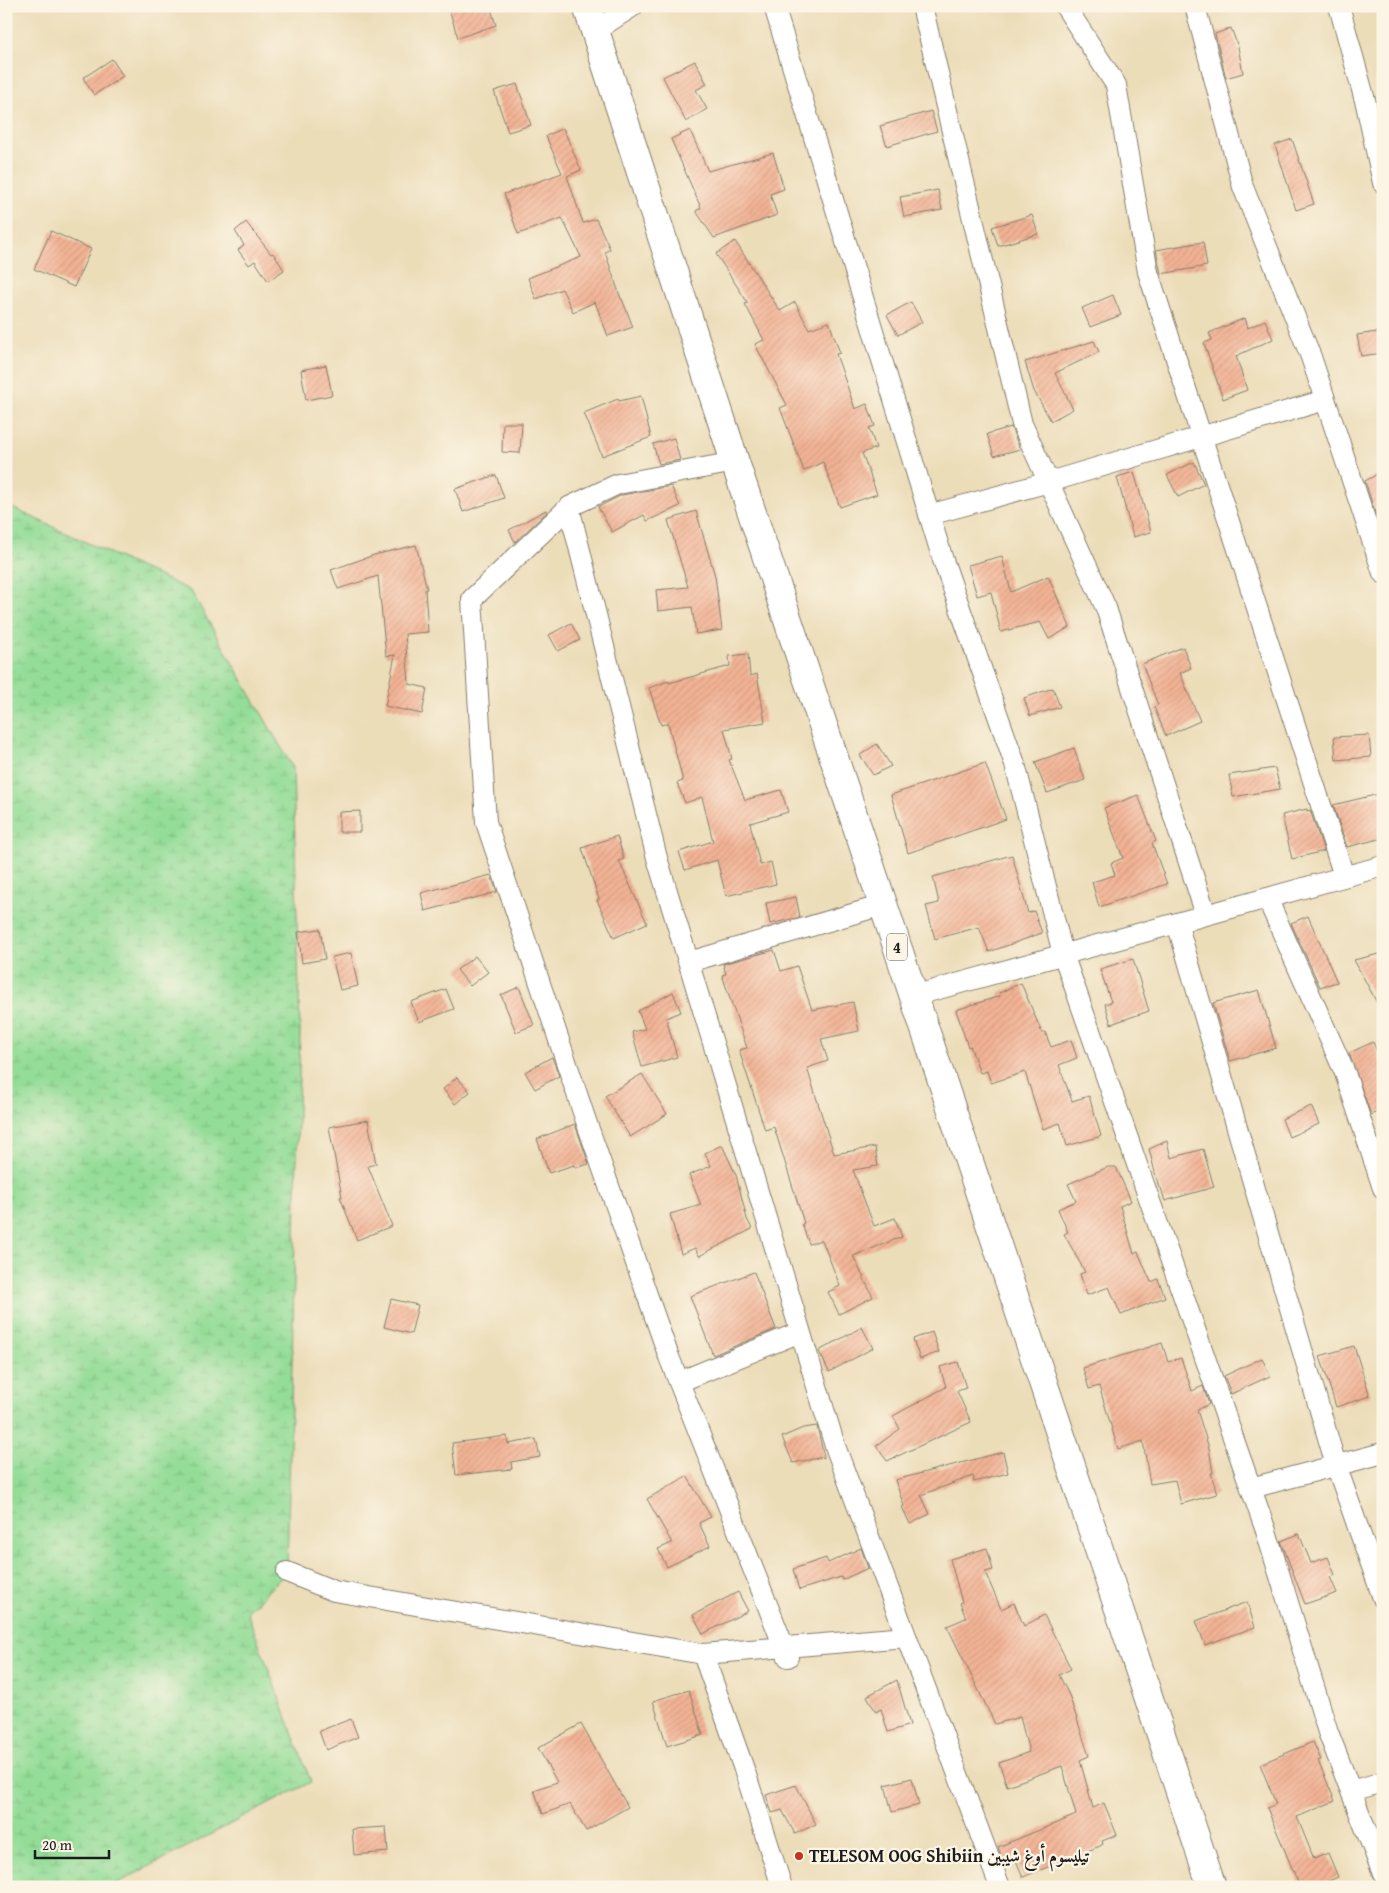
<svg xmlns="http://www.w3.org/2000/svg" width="1389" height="1893" font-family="'Gentium Book Plus',Amiri,serif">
	<defs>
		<pattern id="wetland-marsh" width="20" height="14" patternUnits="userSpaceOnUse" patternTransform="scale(1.25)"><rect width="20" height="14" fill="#94dd98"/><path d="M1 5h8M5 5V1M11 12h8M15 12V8" fill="none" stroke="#7fbd82"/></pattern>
		<pattern id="building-hatch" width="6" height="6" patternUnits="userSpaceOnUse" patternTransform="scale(1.25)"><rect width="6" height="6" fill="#f3b395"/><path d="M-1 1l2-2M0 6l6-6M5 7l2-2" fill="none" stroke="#d09980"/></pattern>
	</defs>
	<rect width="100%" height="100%" fill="#fcf5e5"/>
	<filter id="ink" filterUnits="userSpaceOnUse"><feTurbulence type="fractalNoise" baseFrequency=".02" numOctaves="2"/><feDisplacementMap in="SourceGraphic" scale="10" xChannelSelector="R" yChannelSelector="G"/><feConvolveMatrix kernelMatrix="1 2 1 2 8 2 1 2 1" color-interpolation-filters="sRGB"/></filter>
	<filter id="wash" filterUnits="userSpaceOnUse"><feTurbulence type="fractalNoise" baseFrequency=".0096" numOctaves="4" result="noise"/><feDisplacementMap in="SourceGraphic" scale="20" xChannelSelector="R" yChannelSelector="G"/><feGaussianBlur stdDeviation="1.12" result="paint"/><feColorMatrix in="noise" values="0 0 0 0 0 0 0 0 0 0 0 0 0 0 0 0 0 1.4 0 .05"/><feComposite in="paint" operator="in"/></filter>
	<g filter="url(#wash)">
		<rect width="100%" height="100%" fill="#ecddb9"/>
		<!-- wetland -->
		<path fill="url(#wetland-marsh)" stroke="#587c5a" d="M 6,505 L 191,591 L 293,768 L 300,1031 L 287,1572 L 247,1612 L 311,1782 L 110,1887 L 6,1887 Z"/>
		<g id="blocks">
			<!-- building -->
			<path fill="url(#building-hatch)" d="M 448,6 L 490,6 L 496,25 L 458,38 Z
				M 1231,28 L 1238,47 L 1243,73 L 1226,78 L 1215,34 Z
				M 112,59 L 123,76 L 94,95 L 83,78 Z
				M 695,61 L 707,84 L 696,90 L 707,109 L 686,122 L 663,77 Z
				M 517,84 L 531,125 L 508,132 L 494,91 Z
				M 931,111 L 937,131 L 887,146 L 880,126 Z
				M 563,128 L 581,170 L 567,176 L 583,223 L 596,219 L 610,249 L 605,252 L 621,299 L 622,299 L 633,327 L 608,336 L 595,302 L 573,312 L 562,289 L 536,299 L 528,278 L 581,257 L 562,218 L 518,234 L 504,194 L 562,173 L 546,136 Z
				M 690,130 L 708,171 L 773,153 L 784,189 L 770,194 L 777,215 L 714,238 L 696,211 L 701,208 L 671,139 Z
				M 1292,139 L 1314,204 L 1296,210 L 1275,145 Z
				M 938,190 L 942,210 L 904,217 L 900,197 Z
				M 1032,215 L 1038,234 L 998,246 L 992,227 Z
				M 246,222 L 271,254 L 273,253 L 284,270 L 268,281 L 255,261 L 249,265 L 238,250 L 244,245 L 235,231 Z
				M 51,231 L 91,249 L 74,287 L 34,269 Z
				M 735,241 L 780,311 L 795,302 L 809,329 L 829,322 L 840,353 L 836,354 L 855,409 L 867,404 L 875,426 L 869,428 L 876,448 L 862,453 L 877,494 L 840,507 L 823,462 L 804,471 L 780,408 L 787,405 L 755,344 L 764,340 L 745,304 L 748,303 L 716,254 Z
				M 1203,242 L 1207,266 L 1161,274 L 1156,250 Z
				M 1113,295 L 1121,315 L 1090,327 L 1082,308 Z
				M 911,302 L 922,322 L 898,335 L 887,315 Z
				M 1245,318 L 1248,328 L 1265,320 L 1273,339 L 1236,356 L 1247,390 L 1223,399 L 1204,343 L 1212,340 L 1209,333 Z
				M 1383,331 L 1383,353 L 1361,356 L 1357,335 Z
				M 1094,341 L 1099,352 L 1055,373 L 1073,409 L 1051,421 L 1034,391 L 1025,362 Z
				M 326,365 L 332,395 L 306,400 L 301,370 Z
				M 641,396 L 651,437 L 602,456 L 584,413 L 618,399 L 619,401 Z
				M 503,423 L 522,423 L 520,453 L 502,452 Z
				M 1011,427 L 1020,449 L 994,456 L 987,434 Z
				M 674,438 L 680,460 L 659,464 L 653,444 Z
				M 1194,462 L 1204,484 L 1178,497 L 1167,475 Z
				M 1383,471 L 1383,523 L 1379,525 L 1365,481 Z
				M 1134,472 L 1151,532 L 1133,537 L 1117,477 Z
				M 496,475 L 504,498 L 463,512 L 455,489 Z
				M 671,486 L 680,506 L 647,521 L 644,515 L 612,532 L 598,507 L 622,495 Z
				M 546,510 L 547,512 L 515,542 L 509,530 Z
				M 696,511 L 715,576 L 722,630 L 696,634 L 692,607 L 658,611 L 656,590 L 688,587 L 668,520 Z
				M 416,545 L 427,589 L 425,589 L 428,632 L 405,634 L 409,684 L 427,688 L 422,714 L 385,706 L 395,655 L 386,656 L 378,576 L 338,589 L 331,570 L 374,555 Z
				M 1002,556 L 1011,592 L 1048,576 L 1070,627 L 1049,639 L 1040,622 L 1001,632 L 991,592 L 977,596 L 968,565 Z
				M 571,623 L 580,640 L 558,651 L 549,635 Z
				M 1183,647 L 1191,668 L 1180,673 L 1200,721 L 1166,736 L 1154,707 L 1158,705 L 1142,664 Z
				M 748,654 L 750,676 L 757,674 L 765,722 L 724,729 L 732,759 L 729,760 L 745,800 L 781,790 L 788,812 L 750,823 L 760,865 L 771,862 L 776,884 L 726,896 L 717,860 L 685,870 L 679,852 L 713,841 L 702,797 L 685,803 L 677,783 L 683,781 L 668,723 L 661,725 L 649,688 L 669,681 L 669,683 L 730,666 L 729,656 Z
				M 1053,688 L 1060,707 L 1030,716 L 1024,698 Z
				M 1369,735 L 1371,757 L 1336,760 L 1334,737 Z
				M 877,744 L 891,766 L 873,775 L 860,755 Z
				M 1074,748 L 1085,780 L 1047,793 L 1035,762 Z
				M 985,763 L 1006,819 L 908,853 L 891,795 Z
				M 1275,768 L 1280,789 L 1233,797 L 1229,775 Z
				M 1383,793 L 1383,838 L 1347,847 L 1333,805 Z
				M 1138,795 L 1156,841 L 1152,843 L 1167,884 L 1099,907 L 1092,882 L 1115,875 L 1111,863 L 1123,858 L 1104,808 Z
				M 1307,809 L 1307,811 L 1310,810 L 1324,851 L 1292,859 L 1282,815 Z
				M 360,811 L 360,832 L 339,832 L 339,812 Z
				M 617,836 L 624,859 L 619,861 L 647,923 L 614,938 L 597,900 L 599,899 L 582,848 Z
				M 1012,855 L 1028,913 L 1034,911 L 1042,933 L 989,952 L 979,927 L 935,939 L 926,906 L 939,903 L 933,877 Z
				M 491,875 L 497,892 L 425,911 L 421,893 Z
				M 796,897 L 800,917 L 770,924 L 766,903 Z
				M 1308,916 L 1337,982 L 1320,987 L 1291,923 Z
				M 320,929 L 325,959 L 302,963 L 298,932 Z
				M 774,950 L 781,971 L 797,966 L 812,1010 L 853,1002 L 859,1031 L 821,1039 L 828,1061 L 807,1068 L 834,1154 L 875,1147 L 878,1166 L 853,1170 L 874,1226 L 895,1218 L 902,1237 L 853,1256 L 873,1297 L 839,1314 L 828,1292 L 840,1286 L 822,1240 L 809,1244 L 802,1224 L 804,1223 L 774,1127 L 765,1130 L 739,1050 L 747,1048 L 722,975 L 726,974 L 723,964 Z
				M 351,953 L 358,986 L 340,990 L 332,957 Z
				M 1383,953 L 1383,1014 L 1354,960 Z
				M 475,956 L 488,972 L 470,986 L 457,970 Z
				M 1133,959 L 1149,1011 L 1111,1024 L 1105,1004 L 1111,1002 L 1100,969 Z
				M 1021,983 L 1042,1033 L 1045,1032 L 1051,1047 L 1071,1040 L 1077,1058 L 1059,1065 L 1072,1101 L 1089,1096 L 1101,1136 L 1067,1146 L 1060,1123 L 1043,1129 L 1025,1072 L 991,1083 L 987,1071 L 980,1073 L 970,1046 L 968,1047 L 956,1010 L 1000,996 L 999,993 Z
				M 519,987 L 534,1025 L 516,1032 L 501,995 Z
				M 446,989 L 454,1009 L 419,1022 L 411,1002 Z
				M 1259,990 L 1276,1048 L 1230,1061 L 1213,1003 Z
				M 673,992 L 681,1012 L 666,1018 L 677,1057 L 642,1067 L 632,1032 L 645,1029 L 638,1011 Z
				M 1373,1042 L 1383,1065 L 1383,1110 L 1371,1115 L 1349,1053 Z
				M 552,1057 L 559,1076 L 535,1089 L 525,1072 Z
				M 642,1074 L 667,1114 L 630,1137 L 605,1096 Z
				M 457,1077 L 470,1092 L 455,1104 L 443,1089 Z
				M 1311,1106 L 1319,1124 L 1289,1137 L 1282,1119 Z
				M 368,1120 L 376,1164 L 368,1166 L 392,1226 L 357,1240 L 340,1197 L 342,1197 L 329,1127 Z
				M 575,1124 L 589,1164 L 575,1168 L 574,1165 L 549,1173 L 537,1139 Z
				M 1167,1141 L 1171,1158 L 1203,1149 L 1214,1187 L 1165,1201 L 1161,1188 L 1159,1188 L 1149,1149 Z
				M 722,1145 L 736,1175 L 747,1219 L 752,1229 L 699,1256 L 695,1248 L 681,1254 L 670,1214 L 701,1205 L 689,1175 L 711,1166 L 705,1153 Z
				M 1108,1167 L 1116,1167 L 1131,1201 L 1120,1206 L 1134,1254 L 1138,1252 L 1151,1282 L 1158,1279 L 1165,1297 L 1121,1315 L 1109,1287 L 1087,1295 L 1080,1274 L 1085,1272 L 1064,1234 L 1068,1232 L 1058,1209 L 1076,1201 L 1068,1184 Z
				M 754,1272 L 776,1329 L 713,1355 L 690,1296 Z
				M 391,1299 L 418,1305 L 411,1334 L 384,1327 Z
				M 862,1327 L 873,1348 L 829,1372 L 819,1351 Z
				M 932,1332 L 939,1352 L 920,1359 L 913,1339 Z
				M 1162,1343 L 1168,1362 L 1181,1358 L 1192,1391 L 1203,1386 L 1209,1404 L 1197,1410 L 1209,1448 L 1213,1473 L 1211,1473 L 1217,1494 L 1181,1504 L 1175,1480 L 1150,1484 L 1143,1441 L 1118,1449 L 1099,1386 L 1089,1389 L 1083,1368 Z
				M 1354,1346 L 1370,1396 L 1336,1407 L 1320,1356 Z
				M 1262,1358 L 1270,1376 L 1231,1394 L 1224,1376 Z
				M 958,1362 L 966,1388 L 957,1391 L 971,1422 L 887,1461 L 876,1446 L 900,1429 L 893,1416 L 946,1387 L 940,1367 Z
				M 817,1426 L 824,1457 L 793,1463 L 782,1437 L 803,1428 Z
				M 507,1436 L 508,1444 L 536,1439 L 540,1457 L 511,1462 L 512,1469 L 456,1475 L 452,1443 Z
				M 1003,1452 L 1008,1473 L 974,1482 L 973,1476 L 921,1495 L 930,1514 L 910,1524 L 902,1507 L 904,1506 L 895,1480 Z
				M 687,1476 L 711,1517 L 699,1523 L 710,1546 L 667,1567 L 658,1549 L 672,1543 L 647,1499 Z
				M 1299,1534 L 1311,1563 L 1328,1557 L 1335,1575 L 1330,1577 L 1337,1593 L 1305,1604 L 1281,1541 Z
				M 861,1548 L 868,1568 L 842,1580 L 841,1577 L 799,1590 L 793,1569 L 826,1558 L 828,1563 Z
				M 987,1548 L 993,1570 L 985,1572 L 1001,1609 L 1014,1603 L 1024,1626 L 1044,1615 L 1071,1669 L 1059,1675 L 1069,1695 L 1089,1756 L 1080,1760 L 1093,1808 L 1104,1803 L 1117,1835 L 1102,1841 L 1103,1844 L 1100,1846 L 1023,1877 L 1015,1858 L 1002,1859 L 998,1847 L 1076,1815 L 1062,1766 L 1007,1786 L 999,1763 L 1029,1752 L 1020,1717 L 995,1724 L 947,1626 L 966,1618 L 960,1603 L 962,1602 L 950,1559 Z
				M 738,1592 L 748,1611 L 703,1634 L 693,1615 Z
				M 1247,1602 L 1255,1627 L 1205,1645 L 1196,1621 Z
				M 897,1680 L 910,1725 L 888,1732 L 881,1709 L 876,1712 L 867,1696 Z
				M 689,1690 L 703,1735 L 667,1746 L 653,1701 Z
				M 351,1719 L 358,1737 L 326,1750 L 319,1731 Z
				M 581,1724 L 628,1807 L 586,1831 L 570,1804 L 543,1814 L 534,1790 L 557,1782 L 538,1748 Z
				M 1313,1742 L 1321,1760 L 1318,1761 L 1335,1801 L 1297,1817 L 1314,1859 L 1328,1853 L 1338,1877 L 1316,1887 L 1300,1887 L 1267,1808 L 1276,1804 L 1260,1764 Z
				M 912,1778 L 919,1805 L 892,1812 L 885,1785 Z
				M 796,1785 L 816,1824 L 795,1834 L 782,1810 L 772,1813 L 766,1795 Z
				M 386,1827 L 388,1852 L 354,1855 L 352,1829 Z"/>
		</g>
	</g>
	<g filter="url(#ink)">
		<use href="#blocks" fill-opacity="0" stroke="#847c6a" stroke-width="1"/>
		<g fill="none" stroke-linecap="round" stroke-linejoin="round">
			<defs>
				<path id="street" d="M 774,6 L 943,560 L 1015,764 L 1063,954 L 1266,1531 L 1328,1732 L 1383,1874
					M 922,6 L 1022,424 L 1106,608 L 1206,915
					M 1065,6 L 1116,85 L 1148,272 L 1344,876
					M 1195,6 L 1243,187 L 1311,357 L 1383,573
					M 1339,6 L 1366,104 L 1383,183
					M 596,30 L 633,6
					M 735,462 L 618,484 L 569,507 L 657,858 L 835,1446 L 1000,1887
					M 569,507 L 472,599 L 486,822 L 585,1118 L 669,1357 L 788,1657
					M 929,515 L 1049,482 L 1325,400
					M 1267,898 L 1345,1073 L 1383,1188
					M 1177,923 L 1336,1465 L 1383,1598
					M 689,962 L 883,905
					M 913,996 L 1383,866
					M 679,1382 L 800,1332
					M 1251,1488 L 1383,1453
					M 287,1572 L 334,1591 L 703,1654 L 906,1637
					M 703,1654 L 745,1772 L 782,1887
					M 1351,1791 L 1383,1782"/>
				<path id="highway" d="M 587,6 L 735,462 L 1212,1887"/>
			</defs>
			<!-- street casing -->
			<use href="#street" stroke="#847c6a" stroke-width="22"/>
			<!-- highway casing -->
			<use href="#highway" stroke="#847c6a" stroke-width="30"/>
			<!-- street -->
			<use href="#street" stroke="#fff" stroke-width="20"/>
			<!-- highway -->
			<use href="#highway" stroke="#fff" stroke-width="28"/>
		</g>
	</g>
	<!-- markers -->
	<circle fill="#c8321e" stroke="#fcf5e5" stroke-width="2" cx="799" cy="1856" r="5"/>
	<g text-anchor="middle" stroke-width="4.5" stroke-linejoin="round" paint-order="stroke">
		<!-- shield labels -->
		<rect fill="#fcf5e5" stroke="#5f5d58" stroke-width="1" x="887" y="933.5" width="20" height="27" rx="4"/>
		<g font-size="16" font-weight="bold" fill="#1c1c1c">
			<text x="897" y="953">4</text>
		</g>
		<!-- poi labels -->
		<g font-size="18" font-weight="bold" fill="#1c1c1c" stroke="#fcf5e5" text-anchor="start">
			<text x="809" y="1862">TELESOM OOG Shibiin تيليسوم أوغ شيبين</text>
		</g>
	</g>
	<!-- margin -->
	<rect width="1389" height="1893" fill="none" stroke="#fcf5e5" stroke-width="25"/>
	<!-- scale -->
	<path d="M35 1850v8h74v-8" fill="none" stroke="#1c1c1c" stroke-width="2.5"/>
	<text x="42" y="1850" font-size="15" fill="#1c1c1c" stroke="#fcf5e5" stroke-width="4" paint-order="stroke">20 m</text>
</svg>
